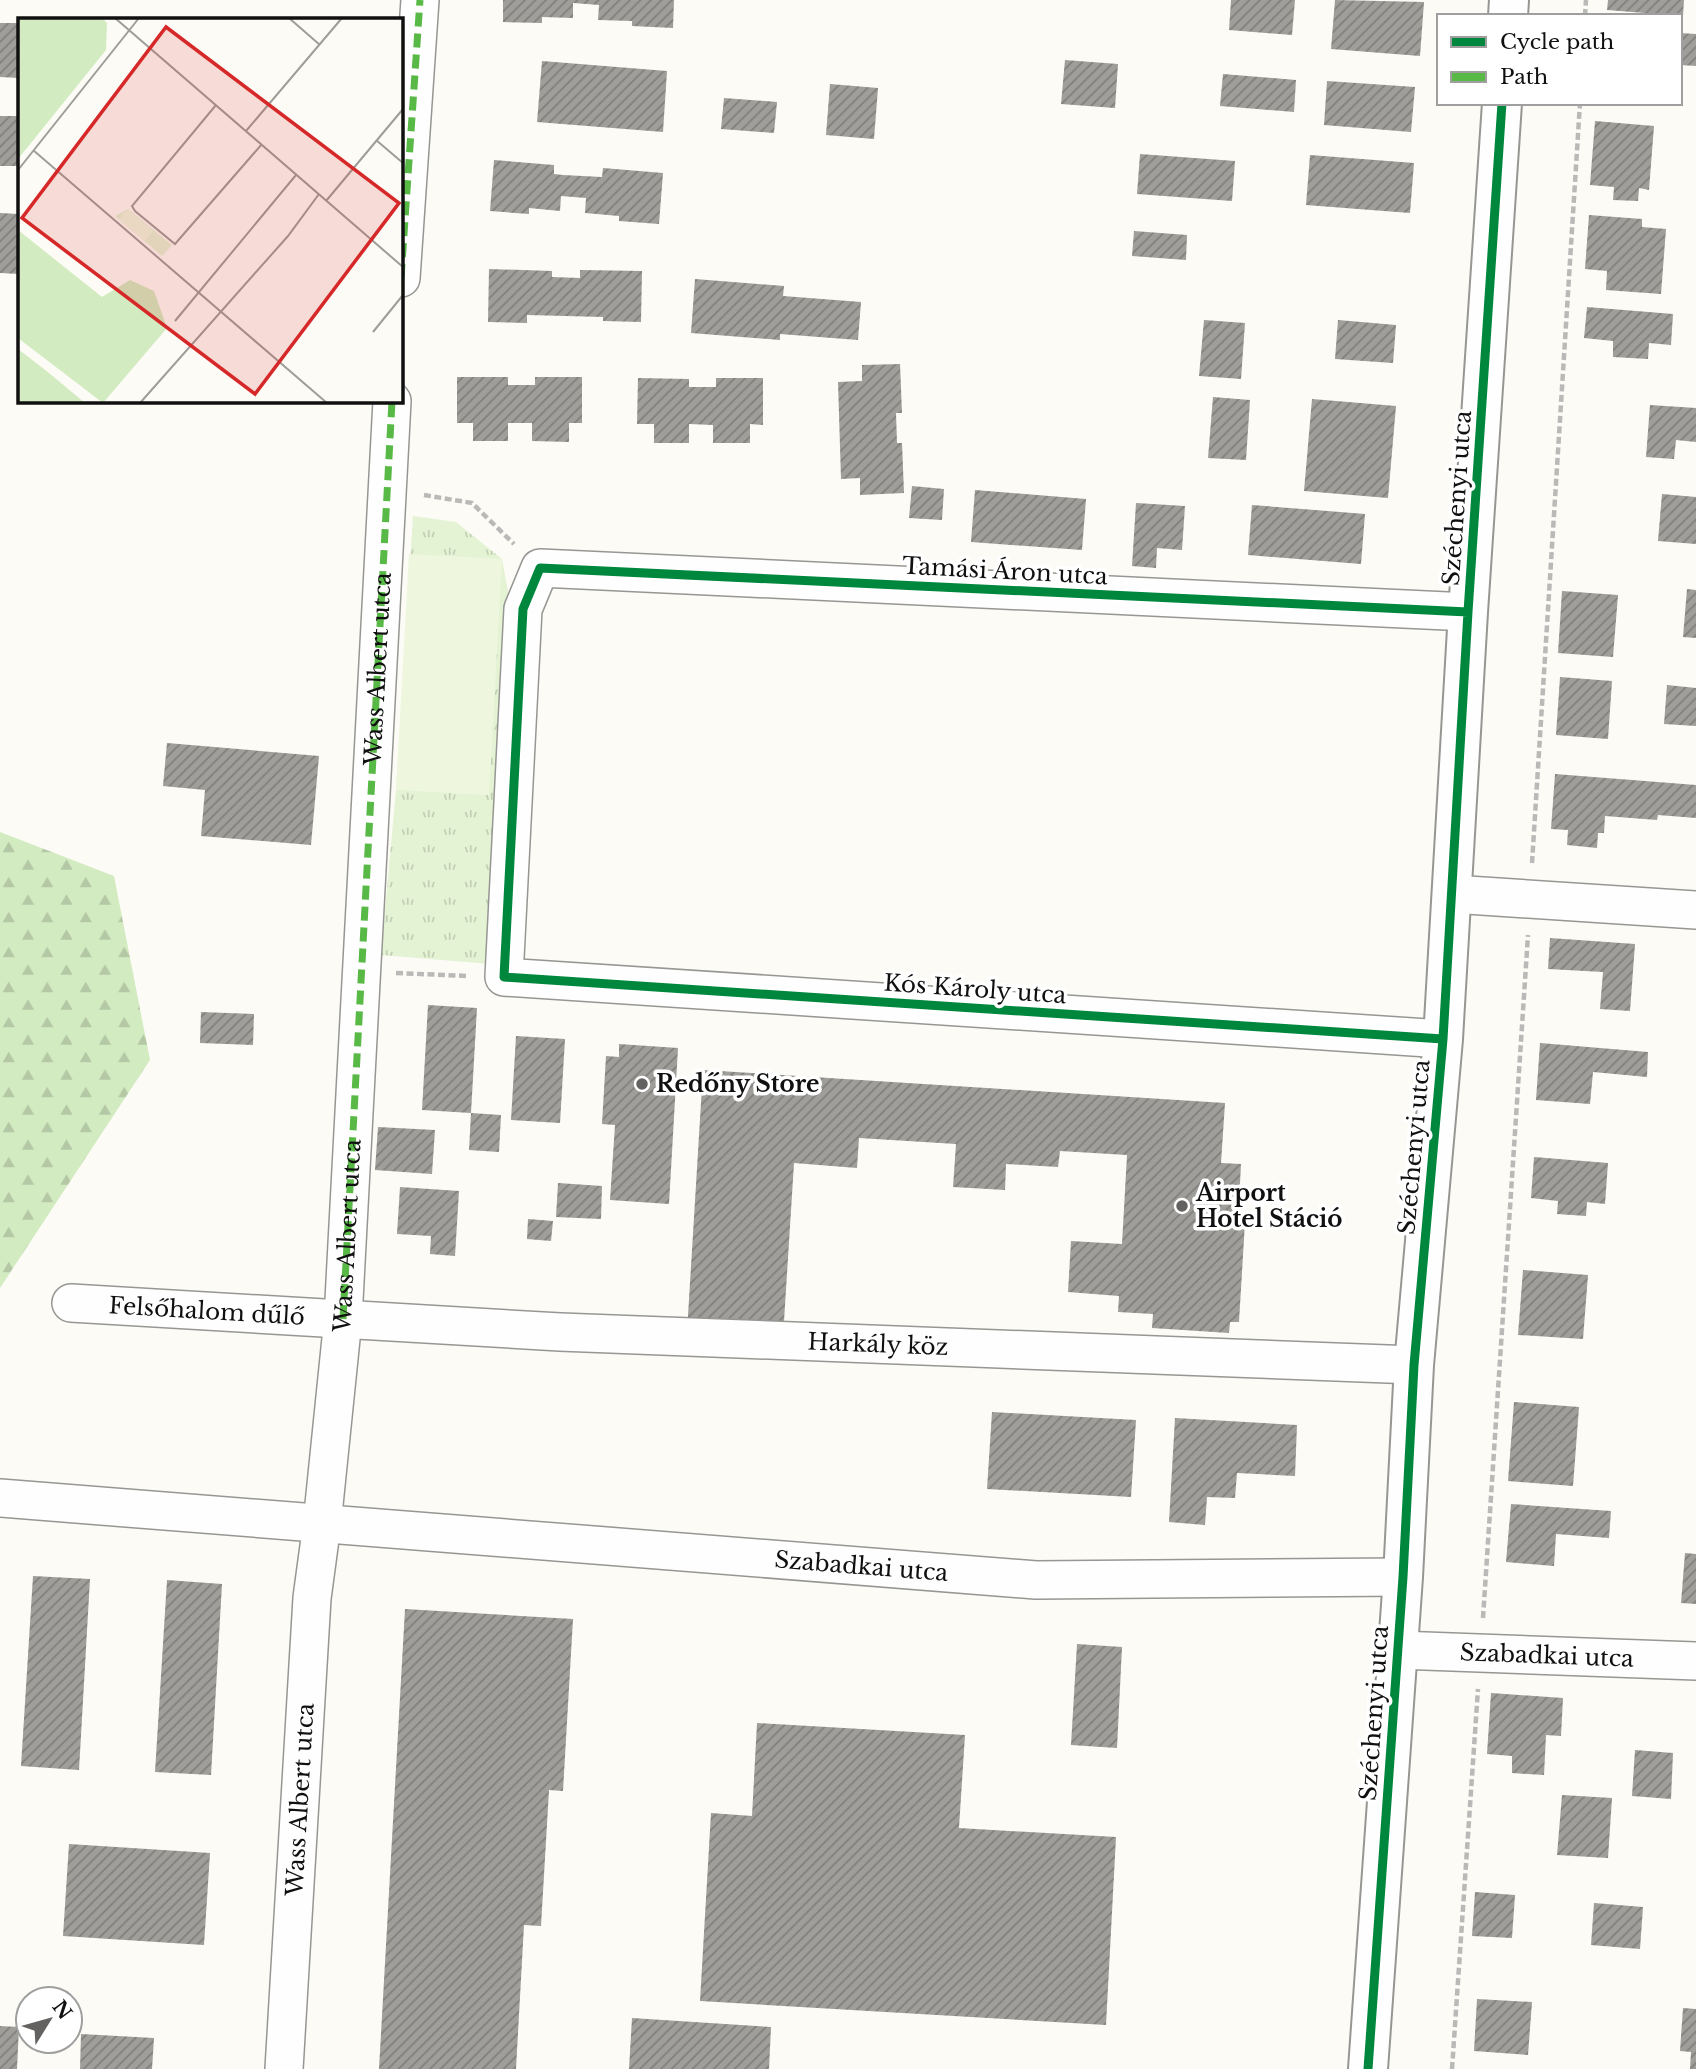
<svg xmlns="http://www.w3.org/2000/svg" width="1696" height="2069" font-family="'Libre Baskerville',serif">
	<defs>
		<pattern id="forest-firs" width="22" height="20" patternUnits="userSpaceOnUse" patternTransform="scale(1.75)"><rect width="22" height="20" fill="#d3ebc1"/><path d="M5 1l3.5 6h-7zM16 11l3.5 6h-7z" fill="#b4c8a5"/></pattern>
		<pattern id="park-tufts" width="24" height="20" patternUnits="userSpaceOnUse" patternTransform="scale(1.75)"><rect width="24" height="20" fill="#e4f3d4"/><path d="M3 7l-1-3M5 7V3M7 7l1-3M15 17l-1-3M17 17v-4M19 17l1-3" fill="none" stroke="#c3cfb5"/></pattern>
		<pattern id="building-hatch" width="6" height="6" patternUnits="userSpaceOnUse" patternTransform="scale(1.75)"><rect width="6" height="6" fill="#a09e9a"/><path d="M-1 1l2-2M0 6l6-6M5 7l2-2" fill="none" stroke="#817f7c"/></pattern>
	</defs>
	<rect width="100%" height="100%" fill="#fcfbf5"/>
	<!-- forest -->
	<path fill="url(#forest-firs)" d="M 0,832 L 114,876 L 150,1060 L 0,1288 Z"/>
	<!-- park -->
	<path fill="url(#park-tufts)" d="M 413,516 L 456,522 L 502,559 L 511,608 L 490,964 L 381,955 L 396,790 Z"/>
	<!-- pitch -->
	<path fill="#eef7de" d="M 409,554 L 502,559 L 489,795 L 396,790 Z"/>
	<!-- building -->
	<path fill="url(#building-hatch)" d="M 503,0 L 674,0 L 673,28 L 632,26 L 632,21 L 598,20 L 599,5 L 573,3 L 573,18 L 542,17 L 542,23 L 503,22 Z
		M 1231,0 L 1295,0 L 1292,35 L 1229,30 Z
		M 1335,0 L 1424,2 L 1420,56 L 1331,49 Z
		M 1608,0 L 1684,0 L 1683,16 L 1607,10 Z
		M 0,23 L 19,23 L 19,78 L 0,77 Z
		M 1680,33 L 1696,34 L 1696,66 L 1680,65 Z
		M 1065,60 L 1118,64 L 1115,108 L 1061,104 Z
		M 542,61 L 667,71 L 663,132 L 537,122 Z
		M 1223,74 L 1296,80 L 1294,112 L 1220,106 Z
		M 1327,81 L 1415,87 L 1411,132 L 1324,125 Z
		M 830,84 L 878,88 L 874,139 L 826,135 Z
		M 724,98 L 777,102 L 774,133 L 721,129 Z
		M 0,116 L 19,116 L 19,166 L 0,166 Z
		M 1595,121 L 1654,126 L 1649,190 L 1639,188 L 1638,201 L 1613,200 L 1614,187 L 1590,185 Z
		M 1140,154 L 1235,161 L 1232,201 L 1137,194 Z
		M 1310,155 L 1414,163 L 1410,213 L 1306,205 Z
		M 494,160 L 554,165 L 554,174 L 563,175 L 602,177 L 603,168 L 663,173 L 659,224 L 619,221 L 619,216 L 585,213 L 586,198 L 561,196 L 560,211 L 529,208 L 529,214 L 490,211 Z
		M 0,213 L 19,214 L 19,274 L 0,273 Z
		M 1589,215 L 1642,219 L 1642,227 L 1666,229 L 1661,294 L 1606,290 L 1607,271 L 1585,269 Z
		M 1134,231 L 1187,235 L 1186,260 L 1132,256 Z
		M 489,269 L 552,271 L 552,277 L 580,278 L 580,270 L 642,271 L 641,322 L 603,321 L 603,317 L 527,315 L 527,323 L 488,322 Z
		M 695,279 L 784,286 L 783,296 L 861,302 L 858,340 L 780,334 L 780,340 L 691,333 Z
		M 1587,307 L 1673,314 L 1671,345 L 1649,343 L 1648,359 L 1613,357 L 1613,341 L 1584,338 Z
		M 1204,320 L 1245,323 L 1241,379 L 1199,376 Z
		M 1338,320 L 1396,325 L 1393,363 L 1335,359 Z
		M 900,364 L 902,413 L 896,413 L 897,443 L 902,443 L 904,493 L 860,495 L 860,478 L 841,479 L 838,382 L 862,381 L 862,365 Z
		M 457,377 L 508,377 L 508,385 L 535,385 L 535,377 L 582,377 L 582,423 L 569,423 L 569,442 L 532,441 L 532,423 L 508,423 L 508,441 L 473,441 L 473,423 L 457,423 Z
		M 638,378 L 689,379 L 689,387 L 716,387 L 716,378 L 763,378 L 763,425 L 750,424 L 750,443 L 713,443 L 713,425 L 689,424 L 689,443 L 654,443 L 654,424 L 637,424 Z
		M 1213,397 L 1250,400 L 1246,460 L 1208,458 Z
		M 1312,399 L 1396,406 L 1388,498 L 1304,491 Z
		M 1650,405 L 1696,408 L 1696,442 L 1676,440 L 1674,459 L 1646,457 Z
		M 912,486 L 944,489 L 942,520 L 909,518 Z
		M 975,490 L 1086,499 L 1082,550 L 971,542 Z
		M 1662,494 L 1696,497 L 1696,544 L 1658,541 Z
		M 1136,503 L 1185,506 L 1182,550 L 1157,548 L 1156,568 L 1132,566 Z
		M 1252,505 L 1365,514 L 1361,564 L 1248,555 Z
		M 1687,589 L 1696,590 L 1696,638 L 1683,637 Z
		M 1562,591 L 1618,595 L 1613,657 L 1558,653 Z
		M 1560,677 L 1612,681 L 1608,739 L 1556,735 Z
		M 1667,685 L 1696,688 L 1696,726 L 1664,724 Z
		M 167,743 L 319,756 L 311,845 L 201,836 L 205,790 L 163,786 Z
		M 1555,774 L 1696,785 L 1696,818 L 1658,815 L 1657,820 L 1605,816 L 1604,833 L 1598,833 L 1597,848 L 1567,845 L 1568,830 L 1551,829 Z
		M 1550,938 L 1635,944 L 1630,1011 L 1600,1009 L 1603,972 L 1548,969 Z
		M 428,1005 L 477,1008 L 471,1113 L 422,1110 Z
		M 201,1012 L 254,1014 L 253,1045 L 200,1043 Z
		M 516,1036 L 565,1039 L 560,1123 L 511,1120 Z
		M 1540,1043 L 1648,1052 L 1647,1077 L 1593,1072 L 1590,1104 L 1536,1100 Z
		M 619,1044 L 678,1048 L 669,1204 L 610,1200 L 615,1125 L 602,1124 L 606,1056 L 619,1057 Z
		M 703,1070 L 1225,1103 L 1221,1163 L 1241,1164 L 1238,1221 L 1245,1222 L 1239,1322 L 1230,1322 L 1229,1333 L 1152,1328 L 1153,1314 L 1118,1312 L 1119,1296 L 1068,1292 L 1071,1241 L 1122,1244 L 1127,1155 L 1060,1151 L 1058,1167 L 1006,1164 L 1005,1190 L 953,1187 L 956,1144 L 859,1138 L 857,1168 L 794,1163 L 783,1337 L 687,1332 Z
		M 471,1113 L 501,1115 L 499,1152 L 469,1150 Z
		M 378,1127 L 435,1130 L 432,1174 L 375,1170 Z
		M 1534,1157 L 1608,1163 L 1605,1204 L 1587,1202 L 1586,1216 L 1557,1214 L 1558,1201 L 1531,1198 Z
		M 558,1183 L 602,1186 L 601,1219 L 556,1217 Z
		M 400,1187 L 459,1191 L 455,1256 L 430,1254 L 431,1236 L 397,1234 Z
		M 528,1219 L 553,1221 L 551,1241 L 527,1239 Z
		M 1523,1270 L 1588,1275 L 1583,1339 L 1518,1335 Z
		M 1514,1402 L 1579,1407 L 1573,1486 L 1508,1481 Z
		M 992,1412 L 1136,1420 L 1131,1497 L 987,1489 Z
		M 1175,1418 L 1297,1425 L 1295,1476 L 1237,1473 L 1235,1498 L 1207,1497 L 1205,1525 L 1169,1522 Z
		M 1511,1504 L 1611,1511 L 1609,1538 L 1556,1534 L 1554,1566 L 1506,1562 Z
		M 1685,1553 L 1696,1554 L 1696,1604 L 1681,1603 Z
		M 33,1576 L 90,1579 L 79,1770 L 21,1766 Z
		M 167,1580 L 222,1584 L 211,1775 L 155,1772 Z
		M 405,1609 L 573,1619 L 563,1791 L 549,1790 L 541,1926 L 524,1925 L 516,2069 L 379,2069 Z
		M 1077,1644 L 1122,1647 L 1117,1748 L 1071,1745 Z
		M 1491,1693 L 1563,1698 L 1561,1736 L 1546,1735 L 1544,1775 L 1512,1773 L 1512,1756 L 1487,1754 Z
		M 757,1723 L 965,1735 L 959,1828 L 1116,1837 L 1106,2025 L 700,2001 L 711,1813 L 752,1816 Z
		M 1635,1750 L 1673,1753 L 1671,1799 L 1632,1796 Z
		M 1562,1795 L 1612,1798 L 1608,1858 L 1557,1855 Z
		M 69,1844 L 210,1853 L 204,1945 L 63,1936 Z
		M 1475,1892 L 1515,1895 L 1512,1938 L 1472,1936 Z
		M 1594,1903 L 1643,1907 L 1640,1949 L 1591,1945 Z
		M 1477,1999 L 1532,2002 L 1528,2055 L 1474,2051 Z
		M 1683,2008 L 1696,2009 L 1696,2069 L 1690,2069 L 1691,2052 L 1680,2051 Z
		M 632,2018 L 771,2027 L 769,2069 L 629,2069 Z
		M 0,2026 L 19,2027 L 17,2069 L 0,2069 Z
		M 81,2034 L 154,2038 L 152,2069 L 80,2069 Z"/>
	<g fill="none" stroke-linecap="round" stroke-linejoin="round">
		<defs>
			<g id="minor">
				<path d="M 401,278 L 420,0"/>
				<path d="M 1452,894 L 1696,910"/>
				<path d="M 1443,1039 L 504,977 L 523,609 L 540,568 L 1468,612"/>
				<path id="s1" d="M 71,1303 L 560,1332 L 1414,1365"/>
				<path id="s2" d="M 0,1498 L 1036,1580 L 1403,1577"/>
				<path id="s3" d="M 1398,1650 L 1696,1661"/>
				<path id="s4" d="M 284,2069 L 312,1598 L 322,1524 L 343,1319 L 392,401"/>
			</g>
			<path id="tertiary" d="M 1508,16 L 1509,0
				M 1368,2069 L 1403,1577 L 1414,1365 L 1443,1039 L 1468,612 L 1502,103"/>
		</defs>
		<!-- minor casing -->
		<use href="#minor" stroke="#969693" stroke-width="40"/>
		<!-- tertiary casing -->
		<use href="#tertiary" stroke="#969693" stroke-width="42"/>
		<!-- path -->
		<path stroke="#b9b9b8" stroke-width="4.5" stroke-dasharray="7 3.5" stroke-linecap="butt" d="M 1585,16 L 1586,0
			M 424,495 L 472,503 L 514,544
			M 1532,863 L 1580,103
			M 396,973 L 468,976
			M 1483,1618 L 1528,935
			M 1452,2069 L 1478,1689"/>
		<!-- minor -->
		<use href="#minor" stroke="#fffefe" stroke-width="37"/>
		<!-- tertiary -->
		<use href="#tertiary" stroke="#fffefe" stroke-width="38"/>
		<!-- quiet -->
		<g stroke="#58b947" stroke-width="7" stroke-dasharray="14 7" stroke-linecap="butt">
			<path d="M 401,278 L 420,0"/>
			<path id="s5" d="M 343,1319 L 392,401"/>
		</g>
		<defs>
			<path id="cycleway" d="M 1443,1039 L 504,977 L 523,609 L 540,568 L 1468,612
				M 1368,2069 L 1403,1577 L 1414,1365 L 1443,1039 L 1468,612 L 1502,103"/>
		</defs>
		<!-- cycleway casing -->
		<use href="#cycleway" stroke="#fff" stroke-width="13"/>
		<!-- cycleway -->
		<use href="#cycleway" stroke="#00873e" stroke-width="9"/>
	</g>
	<!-- markers -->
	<g fill="#636260" stroke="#fff" stroke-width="2.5">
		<circle cx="642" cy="1084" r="7"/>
		<circle cx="1182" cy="1206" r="7"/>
	</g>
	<g text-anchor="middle" stroke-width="7" stroke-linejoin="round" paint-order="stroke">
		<!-- street labels -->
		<g font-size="23" fill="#101010" stroke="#fff">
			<text transform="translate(1457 498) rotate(-86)" y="8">Széchenyi utca</text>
			<text transform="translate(1005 571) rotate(3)" y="8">Tamási Áron utca</text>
			<text dy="8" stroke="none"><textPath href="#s5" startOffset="651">Wass Albert utca</textPath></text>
			<text transform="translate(975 989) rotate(4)" y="8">Kós Károly utca</text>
			<text transform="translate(1414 1147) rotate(-85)" y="8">Széchenyi utca</text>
			<text dy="8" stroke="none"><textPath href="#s4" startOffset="836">Wass Albert utca</textPath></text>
			<text dy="8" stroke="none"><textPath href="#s1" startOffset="136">Felsőhalom dűlő</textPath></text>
			<text dy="8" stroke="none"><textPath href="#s1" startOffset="808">Harkály köz</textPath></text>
			<text dy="8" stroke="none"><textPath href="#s2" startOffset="864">Szabadkai utca</textPath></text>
			<text dy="8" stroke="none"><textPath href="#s3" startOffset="149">Szabadkai utca</textPath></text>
			<text transform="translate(1374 1713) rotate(-86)" y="8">Széchenyi utca</text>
			<text dy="8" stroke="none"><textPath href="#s4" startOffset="270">Wass Albert utca</textPath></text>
		</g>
		<!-- poi labels -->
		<g font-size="23" font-weight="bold" fill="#101010" stroke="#fff" text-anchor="start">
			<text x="656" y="1092">Redőny Store</text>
			<text x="1196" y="1201">Airport<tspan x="1196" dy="26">Hotel Stáció</tspan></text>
		</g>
	</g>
	<!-- overview -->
	<g transform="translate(18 18)">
		<rect width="385" height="385" fill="#fcfbf5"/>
		<path d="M 0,0 L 84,0 L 89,5 L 88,32 L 0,141 ZM 0,212 L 84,279 L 112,262 L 136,273 L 149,310 L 85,385 L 0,320 ZM 0,331 L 31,355 L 67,385 L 0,385 Z" fill="#d3ebc1"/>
		<path d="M 110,191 L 154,227 L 144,238 L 97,198 Z" fill="#e4f3d4"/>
		<path d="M 110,191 L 135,213 L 127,223 L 101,201 Z" fill="#eef7de"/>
		<path fill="none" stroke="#9e9d99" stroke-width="2" d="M 97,0 L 385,249M 271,0 L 302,27M 198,87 L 114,188 L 117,193 L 157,226 L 244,126M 228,113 L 324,0M 358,122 L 385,145M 15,132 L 309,385M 0,152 L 121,0M 308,183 L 385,91M 157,303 L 278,157M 355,314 L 385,277M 122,385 L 270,218 L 301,176"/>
		<path fill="#d62828" fill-opacity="0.15" stroke="#d62828" stroke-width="3.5" d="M 148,9 L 381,185 L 237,376 L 4,200 Z"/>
		<rect width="385" height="385" fill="none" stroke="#101010" stroke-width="3.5"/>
	</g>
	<!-- legend -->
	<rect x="1437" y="14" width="245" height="91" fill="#ffffff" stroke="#9f9f9f" stroke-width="2"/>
	<rect x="1451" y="37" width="35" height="10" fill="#00873e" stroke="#9f9f9f" stroke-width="2"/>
	<text x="1500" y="49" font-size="21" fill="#101010">Cycle path</text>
	<rect x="1451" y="72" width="35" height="10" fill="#58b947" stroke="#9f9f9f" stroke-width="2"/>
	<text x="1500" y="84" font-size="21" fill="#101010">Path</text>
	<!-- north arrow -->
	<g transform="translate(49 2020) rotate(53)"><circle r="33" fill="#ffffff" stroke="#9f9f9f" stroke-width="2"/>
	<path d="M0-5L12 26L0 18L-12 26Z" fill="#636260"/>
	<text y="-10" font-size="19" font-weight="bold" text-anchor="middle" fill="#101010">N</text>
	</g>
</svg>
